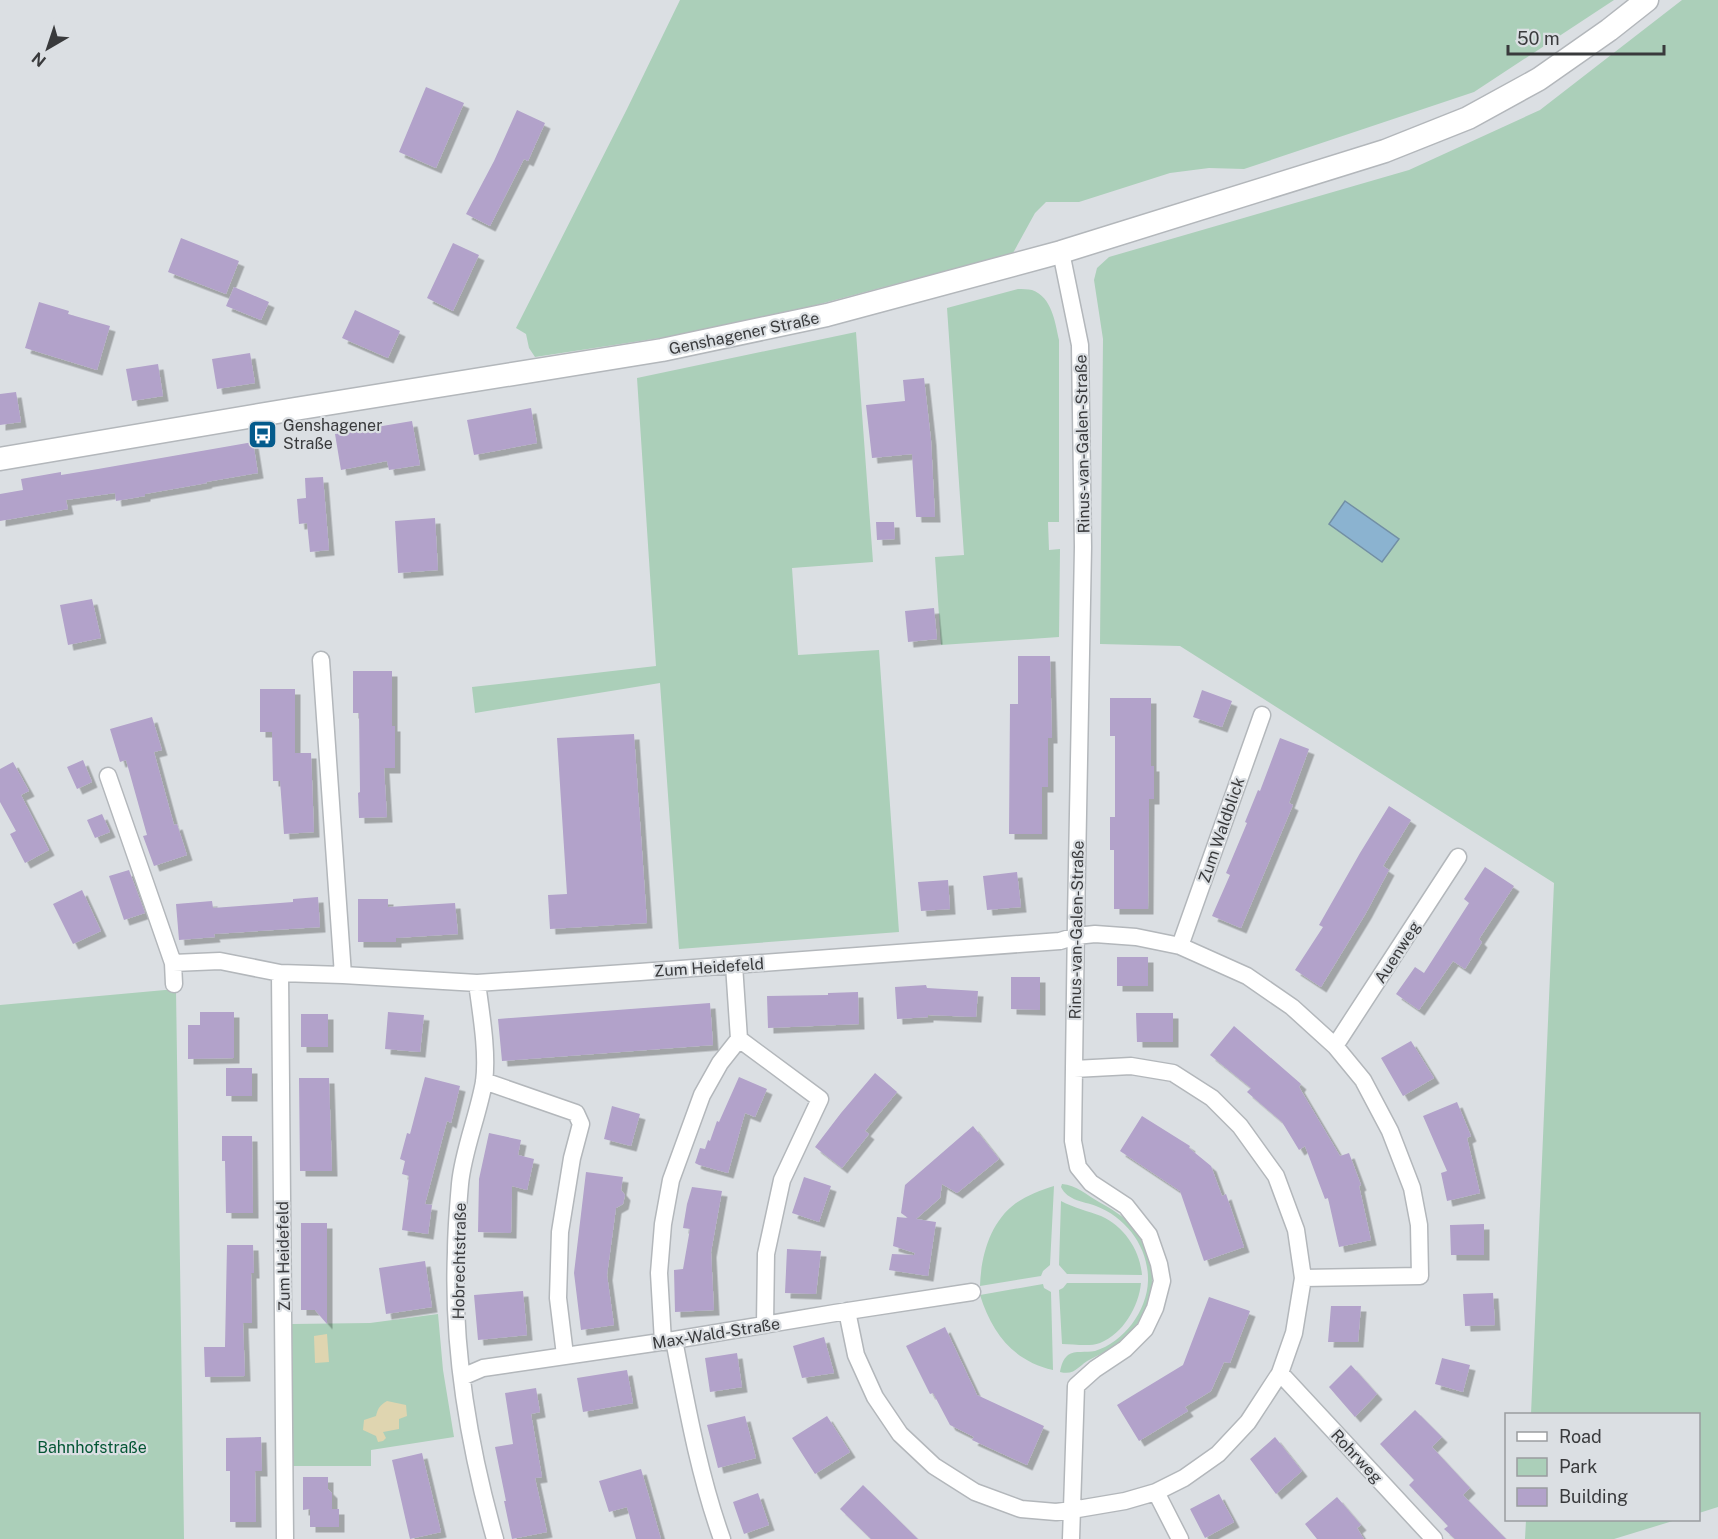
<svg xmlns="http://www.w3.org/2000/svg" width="1718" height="1539" font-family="'Public Sans',sans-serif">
	<defs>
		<filter id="shadow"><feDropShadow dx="5.5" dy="5.5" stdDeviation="0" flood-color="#0004"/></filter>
	</defs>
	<rect width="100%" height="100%" fill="#dbdfe3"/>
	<!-- green -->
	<path fill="#abcfb9" d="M 680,0 L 1614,0 L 1474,92 L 1244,169 L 1209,168 L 1170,173 L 1079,202 L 1046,202 L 1035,213 L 1013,253 L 816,305 L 673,336 L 535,357 L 529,348 L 526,334 L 516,328 L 627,109 Z
		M 1682,0 L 1718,0 L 1718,1507 L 1699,1513 L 1698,1414 L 1531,1414 L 1554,883 L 1180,646 L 1100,644 L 1103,339 L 1094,280 L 1097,268 L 1109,257 L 1409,170 L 1540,110 Z
		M 1018,289 C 1022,289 1028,289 1032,290 C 1052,297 1055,322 1059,340 L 1059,522 L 1048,522 L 1049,550 L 1060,549 L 1059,637 L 941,645 L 935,557 L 964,555 L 947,308 Z
		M 856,332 L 873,562 L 792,568 L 798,655 L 879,650 L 899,932 L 679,949 L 660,683 L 475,713 L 472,687 L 656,666 L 637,378 Z
		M 176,989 L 184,1539 L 0,1539 L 0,1005 Z
		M 1062,1184 C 1076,1185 1087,1195 1099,1202 C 1112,1209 1125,1217 1135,1229 C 1142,1237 1146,1248 1149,1258 C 1162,1306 1133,1339 1091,1359 C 1078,1365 1076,1376 1060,1372 C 1061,1366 1063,1359 1068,1355 C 1075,1350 1086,1353 1095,1351 C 1124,1342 1147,1311 1148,1281 C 1149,1248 1127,1218 1096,1206 C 1083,1201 1068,1201 1061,1187 Z
		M 1054,1186 L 1050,1265 L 1043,1271 L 1041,1276 L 980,1286 C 981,1256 990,1222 1016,1203 C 1028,1195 1041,1190 1054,1186 Z
		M 1061,1201 C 1074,1208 1088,1211 1101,1216 C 1124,1226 1140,1250 1142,1275 L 1067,1274 L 1059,1265 Z
		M 1067,1283 L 1141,1283 C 1139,1306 1123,1334 1100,1343 C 1089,1347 1074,1344 1062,1344 L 1059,1290 L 1063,1288 Z
		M 1043,1284 L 1044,1288 L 1051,1292 L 1053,1370 C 1013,1361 992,1333 980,1295 Z
		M 438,1314 L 443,1370 L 454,1437 L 371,1450 L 371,1466 L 293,1466 L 292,1324 L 370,1323 Z
		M 1526,1520 L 1676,1520 L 1614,1539 L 1525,1539 Z"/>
	<!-- sand -->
	<path fill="#dfd5b0" d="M 327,1334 L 329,1362 L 315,1363 L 314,1336 Z
		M 387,1401 L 406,1405 L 407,1416 L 399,1419 L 399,1429 L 383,1432 L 386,1438 L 383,1441 L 378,1442 L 376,1436 L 363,1430 L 364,1420 L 376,1416 C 378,1408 380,1405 387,1401 Z"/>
	<!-- water -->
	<path fill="#8bb3d0" stroke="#728fa4" stroke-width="1.5" d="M 1345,501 L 1399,539 L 1382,562 L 1329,524 Z"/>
	<!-- building -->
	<path fill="#b2a2ca" filter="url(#shadow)" d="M 426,87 L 464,103 L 436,168 L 399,152 Z
		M 517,110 L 545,123 L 528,161 L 524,159 L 490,226 L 466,214 L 494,161 Z
		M 181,238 L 239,261 L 226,294 L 168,272 Z
		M 453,243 L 479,255 L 453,311 L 427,298 Z
		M 234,287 L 269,302 L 261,320 L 226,306 Z
		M 39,302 L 69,311 L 68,314 L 110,326 L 97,370 L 25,348 Z
		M 355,310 L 400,331 L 388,358 L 342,338 Z
		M 250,353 L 255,383 L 217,389 L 212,359 Z
		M 158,364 L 163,396 L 132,401 L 126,369 Z
		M 924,378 L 931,440 L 935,517 L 916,517 L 912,454 L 872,458 L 866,405 L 905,401 L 903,380 Z
		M 16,392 L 21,422 L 0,425 L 0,394 Z
		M 531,408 L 537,443 L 474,455 L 467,420 Z
		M 412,421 L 420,465 L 389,470 L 387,461 L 341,470 L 335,434 Z
		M 253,442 L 258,473 L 206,482 L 207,483 L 145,494 L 145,496 L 116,501 L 115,493 L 66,500 L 68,509 L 0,521 L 0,494 L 23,490 L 21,479 L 61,472 L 61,475 L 98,469 Z
		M 323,477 L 329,550 L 310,552 L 307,523 L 299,524 L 297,499 L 306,498 L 305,478 Z
		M 435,518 L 438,570 L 398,573 L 395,521 Z
		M 876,522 L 894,522 L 895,539 L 877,540 Z
		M 92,599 L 101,638 L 68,645 L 60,605 Z
		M 934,608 L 937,639 L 908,642 L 905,611 Z
		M 1018,656 L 1050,656 L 1052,738 L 1048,738 L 1048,787 L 1042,787 L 1042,834 L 1009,834 L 1010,704 L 1018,704 Z
		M 353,671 L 392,671 L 392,726 L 395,726 L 395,768 L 384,768 L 387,817 L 359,818 L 358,793 L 360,792 L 359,713 L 353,713 Z
		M 260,689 L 295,689 L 295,753 L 311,753 L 314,832 L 284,834 L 280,781 L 273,781 L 272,732 L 260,732 Z
		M 1202,690 L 1232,701 L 1222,727 L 1193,717 Z
		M 1110,698 L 1151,698 L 1151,766 L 1154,766 L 1154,799 L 1149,799 L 1148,909 L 1114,909 L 1114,850 L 1110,850 L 1110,817 L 1115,817 L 1115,736 L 1110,736 Z
		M 152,717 L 162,750 L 154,752 L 174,825 L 177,824 L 187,855 L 154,866 L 143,836 L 147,835 L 126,760 L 120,762 L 110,729 Z
		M 634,734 L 647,923 L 550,929 L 548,895 L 567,894 L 557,738 Z
		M 1280,738 L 1309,749 L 1289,803 L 1293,805 L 1241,928 L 1212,916 L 1230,875 L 1226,873 L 1247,823 L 1245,822 L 1258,790 L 1260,791 Z
		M 83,760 L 92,782 L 77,789 L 67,767 Z
		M 13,762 L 29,791 L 21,795 L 49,850 L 25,863 L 10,834 L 16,831 L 0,802 L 0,769 Z
		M 1389,806 L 1411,820 L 1383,866 L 1389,870 L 1366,913 L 1321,987 L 1295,970 L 1323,927 L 1319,925 L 1360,853 Z
		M 102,814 L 110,832 L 95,838 L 87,820 Z
		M 1485,867 L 1514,886 L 1479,939 L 1482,942 L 1465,969 L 1453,961 L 1419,1010 L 1396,994 L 1415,967 L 1424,973 L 1469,903 L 1464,899 Z
		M 129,870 L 145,913 L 124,920 L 109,876 Z
		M 1017,872 L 1021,907 L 987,910 L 983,876 Z
		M 948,880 L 950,909 L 921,911 L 918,882 Z
		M 82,890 L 101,931 L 73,944 L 53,904 Z
		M 318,897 L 320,927 L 214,934 L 215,937 L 179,940 L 176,904 L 212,901 L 213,908 L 293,902 L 293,899 Z
		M 358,899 L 388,899 L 388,907 L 455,903 L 458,934 L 396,938 L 396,942 L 358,942 Z
		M 1117,957 L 1148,957 L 1148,986 L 1117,986 Z
		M 1011,977 L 1040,977 L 1040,1010 L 1011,1009 Z
		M 926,985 L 927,988 L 978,991 L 976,1017 L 928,1015 L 928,1017 L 897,1019 L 895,987 Z
		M 858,992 L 859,1024 L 768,1028 L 767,996 L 828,995 L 828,993 Z
		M 710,1003 L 713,1045 L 502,1061 L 498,1019 Z
		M 200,1012 L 234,1012 L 234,1058 L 188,1059 L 188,1025 L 200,1025 Z
		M 388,1012 L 424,1015 L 420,1052 L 385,1049 Z
		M 1136,1013 L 1173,1013 L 1173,1042 L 1137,1042 Z
		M 301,1014 L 328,1014 L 328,1047 L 301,1047 Z
		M 1234,1026 L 1301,1084 L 1299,1087 L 1340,1156 L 1349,1153 L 1361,1185 L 1359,1186 L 1371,1240 L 1339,1247 L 1328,1198 L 1325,1199 L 1305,1146 L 1299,1150 L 1282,1122 L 1247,1092 L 1251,1088 L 1210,1055 Z
		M 1411,1041 L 1434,1078 L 1403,1096 L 1381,1058 Z
		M 226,1068 L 252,1068 L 252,1096 L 226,1096 Z
		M 875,1073 L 897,1092 L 865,1131 L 869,1134 L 842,1168 L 815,1147 L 841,1113 Z
		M 425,1077 L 460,1086 L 451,1123 L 447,1121 L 425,1204 L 432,1205 L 428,1234 L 402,1230 L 409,1176 L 402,1174 L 405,1161 L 400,1159 L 407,1133 L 410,1134 Z
		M 739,1077 L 767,1089 L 755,1117 L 745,1113 L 728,1173 L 699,1165 L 695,1163 L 700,1148 L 705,1149 L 708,1140 L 710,1141 L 717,1121 L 719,1122 Z
		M 299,1078 L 329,1078 L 332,1171 L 300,1171 Z
		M 1457,1102 L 1471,1136 L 1467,1138 L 1480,1193 L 1447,1201 L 1441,1173 L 1447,1171 L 1423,1116 Z
		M 612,1106 L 640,1114 L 631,1146 L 604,1139 Z
		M 1142,1116 L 1190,1146 L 1189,1148 L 1211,1166 L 1222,1196 L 1226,1194 L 1244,1247 L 1204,1261 L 1180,1191 L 1120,1151 Z
		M 973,1126 L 999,1159 L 957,1193 L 942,1184 L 940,1198 L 916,1219 L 936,1222 L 928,1276 L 889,1270 L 892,1254 L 914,1255 L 915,1253 L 893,1246 L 897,1217 L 908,1218 L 901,1213 L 905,1185 Z
		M 489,1133 L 521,1140 L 518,1155 L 534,1159 L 527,1190 L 512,1186 L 511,1233 L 478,1232 L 479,1179 Z
		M 222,1136 L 252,1136 L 253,1213 L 226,1213 L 225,1161 L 222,1161 Z
		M 586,1172 L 623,1177 L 621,1190 L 625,1195 L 623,1204 L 616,1208 L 607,1275 L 614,1325 L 581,1330 L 574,1273 Z
		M 804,1177 L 831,1186 L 819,1222 L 792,1213 Z
		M 692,1187 L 722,1191 L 711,1252 L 714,1310 L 675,1312 L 674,1270 L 683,1269 L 690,1229 L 683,1228 L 687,1204 Z
		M 301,1223 L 327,1223 L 327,1324 L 315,1310 L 301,1310 Z
		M 1484,1224 L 1484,1255 L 1451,1255 L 1450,1225 Z
		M 227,1245 L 253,1245 L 254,1273 L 251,1273 L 252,1323 L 243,1323 L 245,1376 L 205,1377 L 204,1347 L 225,1347 Z
		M 787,1249 L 821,1251 L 816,1294 L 785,1293 Z
		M 425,1261 L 432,1307 L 386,1314 L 379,1268 Z
		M 523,1291 L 527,1335 L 478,1340 L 474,1295 Z
		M 1493,1293 L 1495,1325 L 1465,1326 L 1463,1294 Z
		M 1209,1297 L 1250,1311 L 1230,1363 L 1224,1362 L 1211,1391 L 1185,1407 L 1188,1411 L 1139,1441 L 1117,1405 L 1183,1365 Z
		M 1331,1306 L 1361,1306 L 1358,1342 L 1328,1342 Z
		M 945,1327 L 977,1395 L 1044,1426 L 1027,1465 L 972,1440 L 974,1437 L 950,1425 L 933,1393 L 930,1394 L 906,1346 Z
		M 824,1337 L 834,1373 L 802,1378 L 793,1346 Z
		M 737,1353 L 742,1387 L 710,1392 L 705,1358 Z
		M 1442,1358 L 1470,1365 L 1463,1392 L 1435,1384 Z
		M 1351,1365 L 1377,1394 L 1355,1417 L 1329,1387 Z
		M 627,1370 L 633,1403 L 583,1412 L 577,1378 Z
		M 536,1388 L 540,1412 L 531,1414 L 542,1477 L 535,1478 L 547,1532 L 512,1539 L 504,1501 L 506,1501 L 495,1447 L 513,1444 L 505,1393 Z
		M 1415,1410 L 1442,1437 L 1432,1447 L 1470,1488 L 1463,1495 L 1506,1539 L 1455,1539 L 1444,1529 L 1448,1526 L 1409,1485 L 1414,1480 L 1380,1444 Z
		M 745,1416 L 756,1458 L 718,1468 L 707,1425 Z
		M 827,1416 L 850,1452 L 815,1474 L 792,1438 Z
		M 261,1437 L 262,1471 L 255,1471 L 256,1522 L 230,1522 L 230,1471 L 226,1471 L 226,1438 Z
		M 1275,1437 L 1302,1471 L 1276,1494 L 1250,1459 Z
		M 422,1453 L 441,1532 L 410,1539 L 392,1460 Z
		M 641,1469 L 650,1500 L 661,1539 L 636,1539 L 627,1507 L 609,1512 L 599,1481 Z
		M 303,1477 L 328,1477 L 328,1489 L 332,1493 L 332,1509 L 339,1509 L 339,1527 L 310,1527 L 310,1509 L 303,1510 Z
		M 863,1485 L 918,1539 L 871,1539 L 840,1509 Z
		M 758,1493 L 769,1525 L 744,1534 L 733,1502 Z
		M 1219,1494 L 1234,1522 L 1205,1538 L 1190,1509 Z
		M 1337,1497 L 1361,1525 L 1357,1528 L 1364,1539 L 1317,1539 L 1305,1524 Z"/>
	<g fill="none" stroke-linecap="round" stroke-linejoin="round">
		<defs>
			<path id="street" d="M 1061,252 L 1080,345 L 1083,547 L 1076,920 L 1073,1141 L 1078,1167 L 1091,1183 L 1126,1206 L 1149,1235 L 1159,1264 L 1162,1281 L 1155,1308 L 1145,1329 L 1125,1349 L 1095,1369 L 1076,1386 L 1071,1539
				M 321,660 L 343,975
				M 108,776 L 173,963 L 174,984
				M 1180,946 L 1262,715
				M 173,963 L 220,961 L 280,973 L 343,975 L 477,983 L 640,972 L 1060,941 L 1076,936 L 1095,934 L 1136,937 L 1180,946 L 1247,976 L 1292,1007 L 1335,1046 L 1363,1080 L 1390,1131 L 1412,1188 L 1419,1225 L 1420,1276 L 1303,1278
				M 280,973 L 285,1539
				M 477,983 C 481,1013 488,1053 484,1082 C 478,1116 463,1151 460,1184 C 458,1207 456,1230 456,1252 C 452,1349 469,1447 495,1539
				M 739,1039 L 820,1099 L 782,1180 L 766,1254 L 765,1325
				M 1335,1046 L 1458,857
				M 484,1081 L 576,1113 L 581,1124 L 572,1158 L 560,1232 L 558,1298 L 565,1355
				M 847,1311 L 856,1355 L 875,1397 L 900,1434 L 934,1466 L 975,1492 L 1021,1509 L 1056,1512 L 1072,1510 L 1125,1501 L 1156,1492 L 1184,1478 L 1218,1454 L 1248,1422 L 1280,1373 L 1294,1333 L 1303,1278 L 1296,1230 L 1276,1176 L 1240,1126 L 1212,1098 L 1173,1073 L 1131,1066 L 1074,1069
				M 674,1340 C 687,1407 699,1475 722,1539
				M 663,1342 L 659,1273 L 663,1224 L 671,1180 L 702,1095 L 720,1063 L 739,1039 L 734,965
				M 1280,1373 L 1434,1539
				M 462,1377 L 483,1368 L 674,1340 L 835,1313 L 972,1292
				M 1156,1492 L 1180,1539"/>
			<path id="secondary" d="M 0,459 L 295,409 L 662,350 L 827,315 L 1061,252 L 1385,151 L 1468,118 L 1539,79 L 1609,30 L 1647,0"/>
		</defs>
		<!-- street casing -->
		<use href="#street" stroke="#b3b7bb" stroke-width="19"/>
		<!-- secondary casing -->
		<use href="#secondary" stroke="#b3b7bb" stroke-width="25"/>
		<!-- street -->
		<use href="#street" stroke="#fff" stroke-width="16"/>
		<!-- secondary -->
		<use href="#secondary" stroke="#fff" stroke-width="22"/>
	</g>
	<!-- icons -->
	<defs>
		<symbol id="bus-square" viewBox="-11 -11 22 22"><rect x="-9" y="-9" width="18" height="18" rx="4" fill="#045b8c" stroke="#dbdfe3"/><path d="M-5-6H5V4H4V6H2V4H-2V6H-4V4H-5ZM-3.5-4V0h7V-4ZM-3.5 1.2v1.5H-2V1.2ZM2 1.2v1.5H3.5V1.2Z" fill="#fff"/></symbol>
	</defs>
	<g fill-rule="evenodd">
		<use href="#bus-square" x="246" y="418" width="33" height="33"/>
	</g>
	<g text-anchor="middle" stroke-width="4.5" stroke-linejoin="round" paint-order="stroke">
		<!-- street labels -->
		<g font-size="16" fill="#393a3c" stroke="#dbdfe3">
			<text transform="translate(744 333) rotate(-12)" y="6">Genshagener Straße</text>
			<text transform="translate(1082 444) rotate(-91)" y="6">Rinus-van-Galen-Straße</text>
			<text transform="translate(1221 830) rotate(-71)" y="6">Zum Waldblick</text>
			<text transform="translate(1076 930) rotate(-89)" y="6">Rinus-van-Galen-Straße</text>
			<text transform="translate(1397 952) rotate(-57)" y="6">Auenweg</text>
			<text transform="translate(709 967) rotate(-4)" y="6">Zum Heidefeld</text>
			<text transform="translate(283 1256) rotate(-91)" y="6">Zum Heidefeld</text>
			<text transform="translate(459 1261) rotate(-89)" y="6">Hobrechtstraße</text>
			<text transform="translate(716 1333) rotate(-9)" y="6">Max-Wald-Straße</text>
			<text transform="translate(1357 1456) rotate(47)" y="6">Rohrweg</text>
		</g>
		<!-- poi labels -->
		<g font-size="16" fill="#393a3c" stroke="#dbdfe3" text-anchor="start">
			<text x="283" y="431">Genshagener<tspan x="283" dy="18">Straße</tspan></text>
		</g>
		<!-- park labels -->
		<g font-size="16" fill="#055635" stroke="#dbdfe3">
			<text x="92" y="1453">Bahnhofstraße</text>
		</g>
	</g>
	<!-- legend -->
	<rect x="1505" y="1413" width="195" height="108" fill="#dbdfe3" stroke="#9a9da0" stroke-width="1.5"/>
	<rect x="1517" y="1432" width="30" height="9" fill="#ffffff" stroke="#9a9da0" stroke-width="1.5"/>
	<text x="1559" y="1443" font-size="18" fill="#393a3c">Road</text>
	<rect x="1517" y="1458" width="30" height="18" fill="#abcfb9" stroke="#9a9da0" stroke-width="1.5"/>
	<text x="1559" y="1473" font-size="18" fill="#393a3c">Park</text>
	<rect x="1517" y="1488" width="30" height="18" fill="#b2a2ca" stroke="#9a9da0" stroke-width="1.5"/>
	<text x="1559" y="1503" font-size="18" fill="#393a3c">Building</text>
	<!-- north arrow -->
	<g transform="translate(48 48) rotate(219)" stroke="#dbdfe3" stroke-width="4.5" paint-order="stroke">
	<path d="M0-4.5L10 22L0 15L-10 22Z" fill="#393a3c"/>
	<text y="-9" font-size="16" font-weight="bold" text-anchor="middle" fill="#393a3c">N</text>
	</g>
	<!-- scale -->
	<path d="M1508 45v9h156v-9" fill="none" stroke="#393a3c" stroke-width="3"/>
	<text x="1517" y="45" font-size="18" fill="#393a3c" stroke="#dbdfe3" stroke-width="4.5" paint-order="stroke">50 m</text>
</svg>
